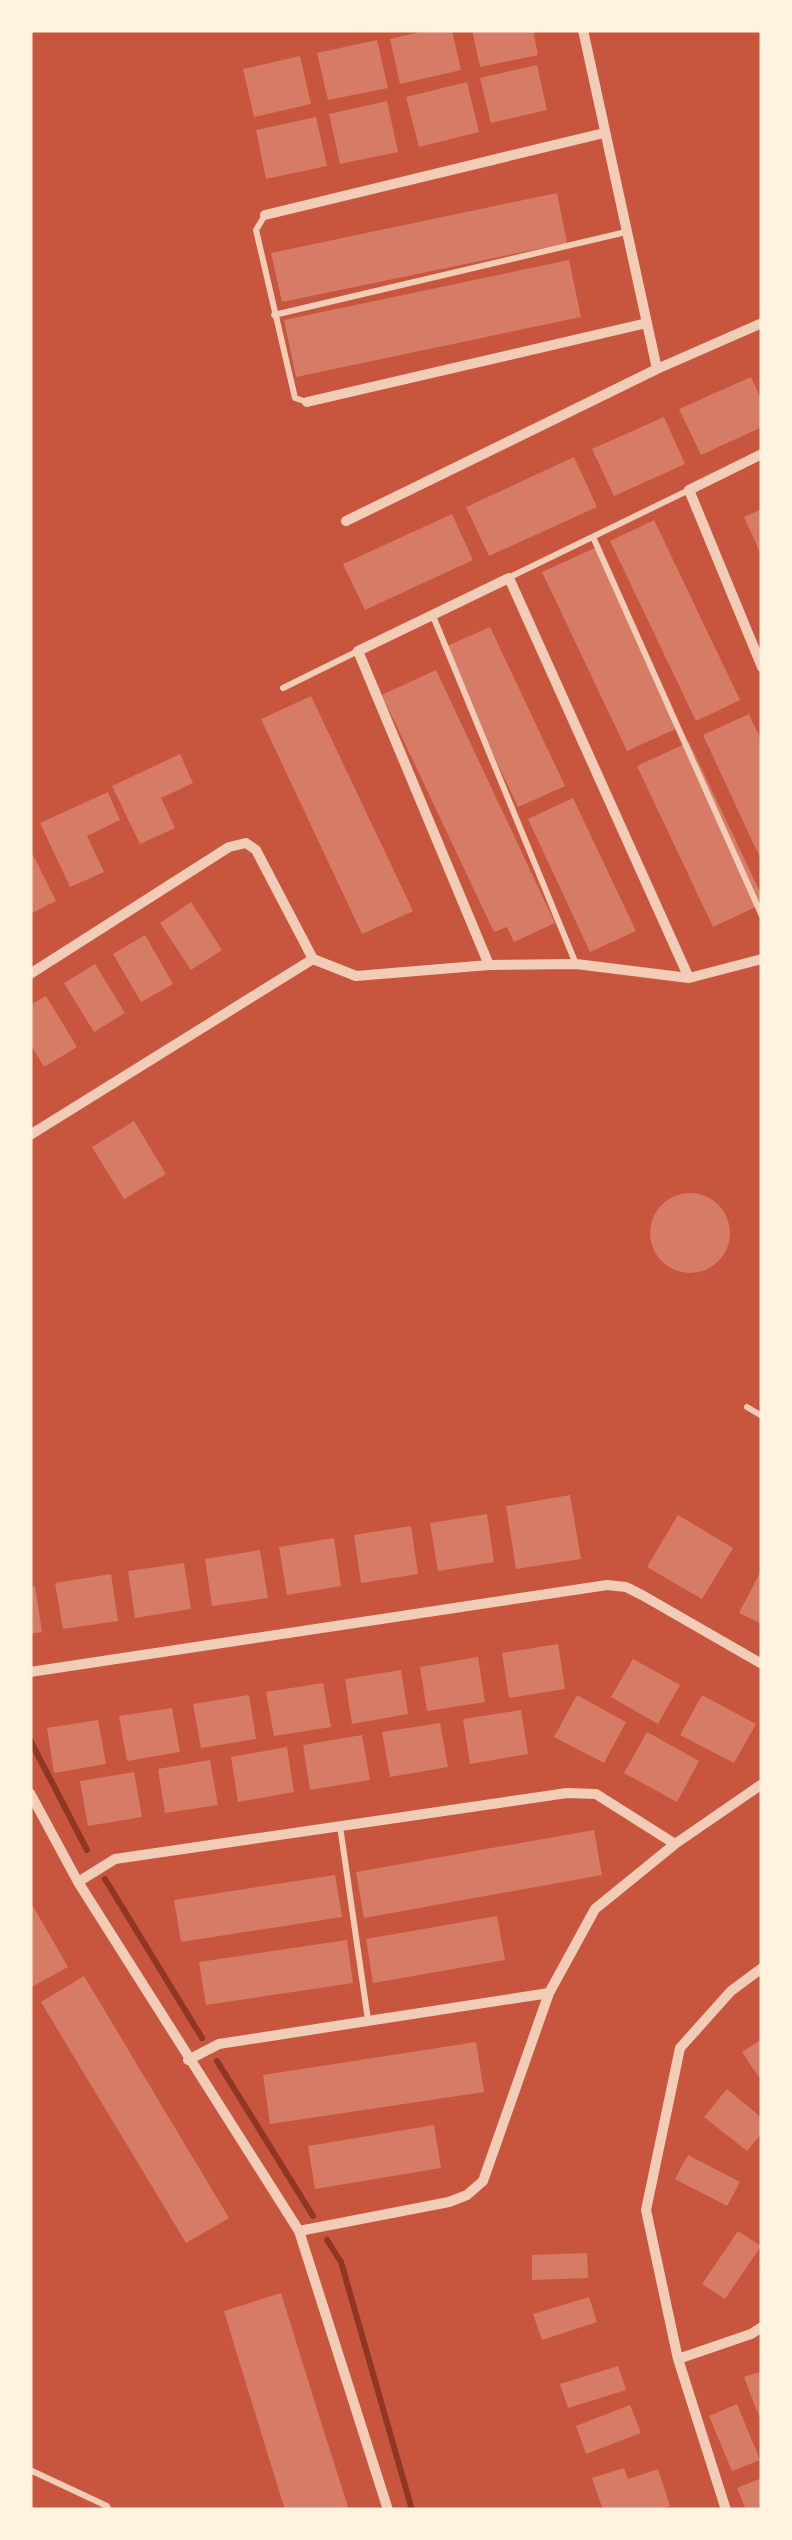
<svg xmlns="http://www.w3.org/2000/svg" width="792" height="2540" font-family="'Public Sans',sans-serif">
	<rect width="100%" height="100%" fill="#c8553d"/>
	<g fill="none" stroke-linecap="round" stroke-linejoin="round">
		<!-- stream -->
		<path stroke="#8f3625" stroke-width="6" d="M 30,1740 L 87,1850
			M 105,1879 L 202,2038
			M 217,2061 L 313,2216
			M 327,2240 L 341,2262 L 412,2510"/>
	</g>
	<!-- building -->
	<path fill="#d67c66" d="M 429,30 L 452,30 L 461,70 L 400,84 L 390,39 Z
		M 472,30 L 533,30 L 538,55 L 480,67 Z
		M 377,40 L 388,88 L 328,100 L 317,53 Z
		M 300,56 L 311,104 L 254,117 L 243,69 Z
		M 537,65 L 547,110 L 491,123 L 480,78 Z
		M 467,82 L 479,132 L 419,147 L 406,97 Z
		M 387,101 L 398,152 L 340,164 L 329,114 Z
		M 316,117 L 327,166 L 266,179 L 256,130 Z
		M 557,193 L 567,243 L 282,302 L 271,253 Z
		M 569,260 L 581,317 L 296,377 L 284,320 Z
		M 751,377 L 762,401 L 762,427 L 701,455 L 679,409 Z
		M 664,417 L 685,464 L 614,496 L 592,449 Z
		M 574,457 L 597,507 L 489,556 L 466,507 Z
		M 762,509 L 762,557 L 744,517 Z
		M 452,514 L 473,560 L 365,610 L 343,564 Z
		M 654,520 L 740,700 L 696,721 L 610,541 Z
		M 595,548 L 680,727 L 627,751 L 542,572 Z
		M 490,627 L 565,786 L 518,807 L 443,648 Z
		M 436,670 L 555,923 L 514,942 L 507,927 L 494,932 L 382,695 Z
		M 311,696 L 413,911 L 362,934 L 261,719 Z
		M 749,714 L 762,742 L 762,862 L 703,735 Z
		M 689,742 L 762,896 L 762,904 L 713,927 L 637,766 Z
		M 180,754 L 193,783 L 161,798 L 175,828 L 140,844 L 112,786 Z
		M 108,792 L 120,820 L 87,836 L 104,872 L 70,887 L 40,823 Z
		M 573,798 L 636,931 L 590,952 L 528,819 Z
		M 30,849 L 56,901 L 30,914 Z
		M 191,902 L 222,950 L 191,970 L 160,923 Z
		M 145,935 L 173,984 L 141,1002 L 113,954 Z
		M 95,964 L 125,1013 L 94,1032 L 64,983 Z
		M 46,996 L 77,1047 L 44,1067 L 30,1044 L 30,1005 Z
		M 134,1121 L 166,1174 L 124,1199 L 92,1147 Z
		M650 1233a40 40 0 1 1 80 0a40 40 0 1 1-80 0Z
		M 570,1495 L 581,1559 L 516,1569 L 506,1506 Z
		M 487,1514 L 494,1562 L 438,1571 L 430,1523 Z
		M 678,1515 L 733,1548 L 702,1599 L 647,1567 Z
		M 411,1526 L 418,1574 L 361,1583 L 354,1535 Z
		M 334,1538 L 341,1586 L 287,1595 L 279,1547 Z
		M 260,1550 L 268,1598 L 212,1606 L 205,1559 Z
		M 184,1563 L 191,1609 L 135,1618 L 128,1571 Z
		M 762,1569 L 762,1624 L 739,1613 Z
		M 111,1574 L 118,1621 L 63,1629 L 55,1583 Z
		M 35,1586 L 42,1632 L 30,1634 L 30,1587 Z
		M 558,1644 L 565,1689 L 509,1698 L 502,1653 Z
		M 478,1657 L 485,1702 L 427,1711 L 420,1667 Z
		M 633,1659 L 680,1685 L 658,1724 L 611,1697 Z
		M 401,1670 L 408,1714 L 352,1724 L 345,1679 Z
		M 323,1683 L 331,1727 L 274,1736 L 266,1692 Z
		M 249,1695 L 256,1739 L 201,1748 L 193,1704 Z
		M 577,1695 L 626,1722 L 604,1763 L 554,1737 Z
		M 702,1695 L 756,1724 L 734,1763 L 680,1735 Z
		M 172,1708 L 180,1752 L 127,1761 L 119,1716 Z
		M 521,1710 L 528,1754 L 470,1764 L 463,1719 Z
		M 98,1720 L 106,1764 L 54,1773 L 47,1728 Z
		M 440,1723 L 448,1767 L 390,1777 L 382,1732 Z
		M 647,1732 L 699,1761 L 677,1802 L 624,1773 Z
		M 362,1735 L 370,1780 L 310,1790 L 303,1745 Z
		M 287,1747 L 294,1792 L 238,1802 L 231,1757 Z
		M 210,1760 L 218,1805 L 165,1813 L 158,1769 Z
		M 134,1772 L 142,1817 L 88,1826 L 80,1781 Z
		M 594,1830 L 602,1875 L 364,1918 L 356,1872 Z
		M 335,1875 L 342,1917 L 181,1942 L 174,1900 Z
		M 30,1901 L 68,1967 L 30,1988 Z
		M 497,1916 L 505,1960 L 373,1983 L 366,1939 Z
		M 347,1940 L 353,1983 L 206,2005 L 199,1962 Z
		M 84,1976 L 229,2218 L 186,2243 L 41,2002 Z
		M 762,2039 L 762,2082 L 742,2052 Z
		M 476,2042 L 484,2092 L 270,2124 L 263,2075 Z
		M 727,2089 L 762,2118 L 762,2133 L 747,2151 L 704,2117 Z
		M 434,2125 L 441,2168 L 315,2189 L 308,2146 Z
		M 688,2155 L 740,2182 L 727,2206 L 675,2179 Z
		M 738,2231 L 761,2246 L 725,2299 L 702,2284 Z
		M 587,2253 L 588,2278 L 532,2280 L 532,2255 Z
		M 281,2293 L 320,2419 L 349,2510 L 285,2510 L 243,2374 L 224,2311 Z
		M 589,2297 L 597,2322 L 542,2340 L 533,2314 Z
		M 618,2366 L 626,2390 L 568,2408 L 560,2384 Z
		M 762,2371 L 762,2424 L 744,2377 Z
		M 737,2404 L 760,2460 L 732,2471 L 709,2416 Z
		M 630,2405 L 641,2433 L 586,2454 L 576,2426 Z
		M 624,2468 L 628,2479 L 658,2469 L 670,2506 L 658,2510 L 603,2510 L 592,2478 Z
		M 762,2478 L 762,2510 L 746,2510 L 737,2488 Z"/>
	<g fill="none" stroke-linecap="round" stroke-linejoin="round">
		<!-- service -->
		<path stroke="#f1ccb7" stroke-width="6" d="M 265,215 L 256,230 L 295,398 L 307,402
			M 274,315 L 626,232
			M 593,537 L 762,916
			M 510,577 L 689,490
			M 433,616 L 576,964
			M 283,688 L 358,651
			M 747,1407 L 762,1416
			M 340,1826 L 368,2020
			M 30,2470 L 107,2506 L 109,2510"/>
		<!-- minor -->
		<path stroke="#f1ccb7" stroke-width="10" d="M 583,30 L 657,369
			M 265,215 L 604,133
			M 307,402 L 647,323
			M 762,454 L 689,490 L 762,667
			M 346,521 L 657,369 L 762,323
			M 313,959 L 356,976 L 489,965 L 576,964 L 689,978 L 762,959
			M 489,965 L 358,651 L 509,578 L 689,978
			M 30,974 L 229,847 L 246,843 L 256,850 L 313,959
			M 30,1135 L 313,959
			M 30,1672 L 607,1585 L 626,1587 L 642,1595 L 762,1664
			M 30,1793 L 78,1882 L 299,2231 L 388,2510
			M 78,1882 L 115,1859 L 567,1793 L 596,1794 L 675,1844
			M 188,2060 L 219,2044 L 549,1993
			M 299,2231 L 449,2202 L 467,2195 L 483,2181 L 549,1993 L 595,1909 L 675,1844 L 762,1784
			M 678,2359 L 751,2334 L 762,2327
			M 726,2510 L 678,2359 L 646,2210 L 680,2048 L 731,1991 L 762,1968"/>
	</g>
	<!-- border -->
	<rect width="792" height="2540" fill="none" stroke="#fff3e0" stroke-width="65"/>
</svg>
